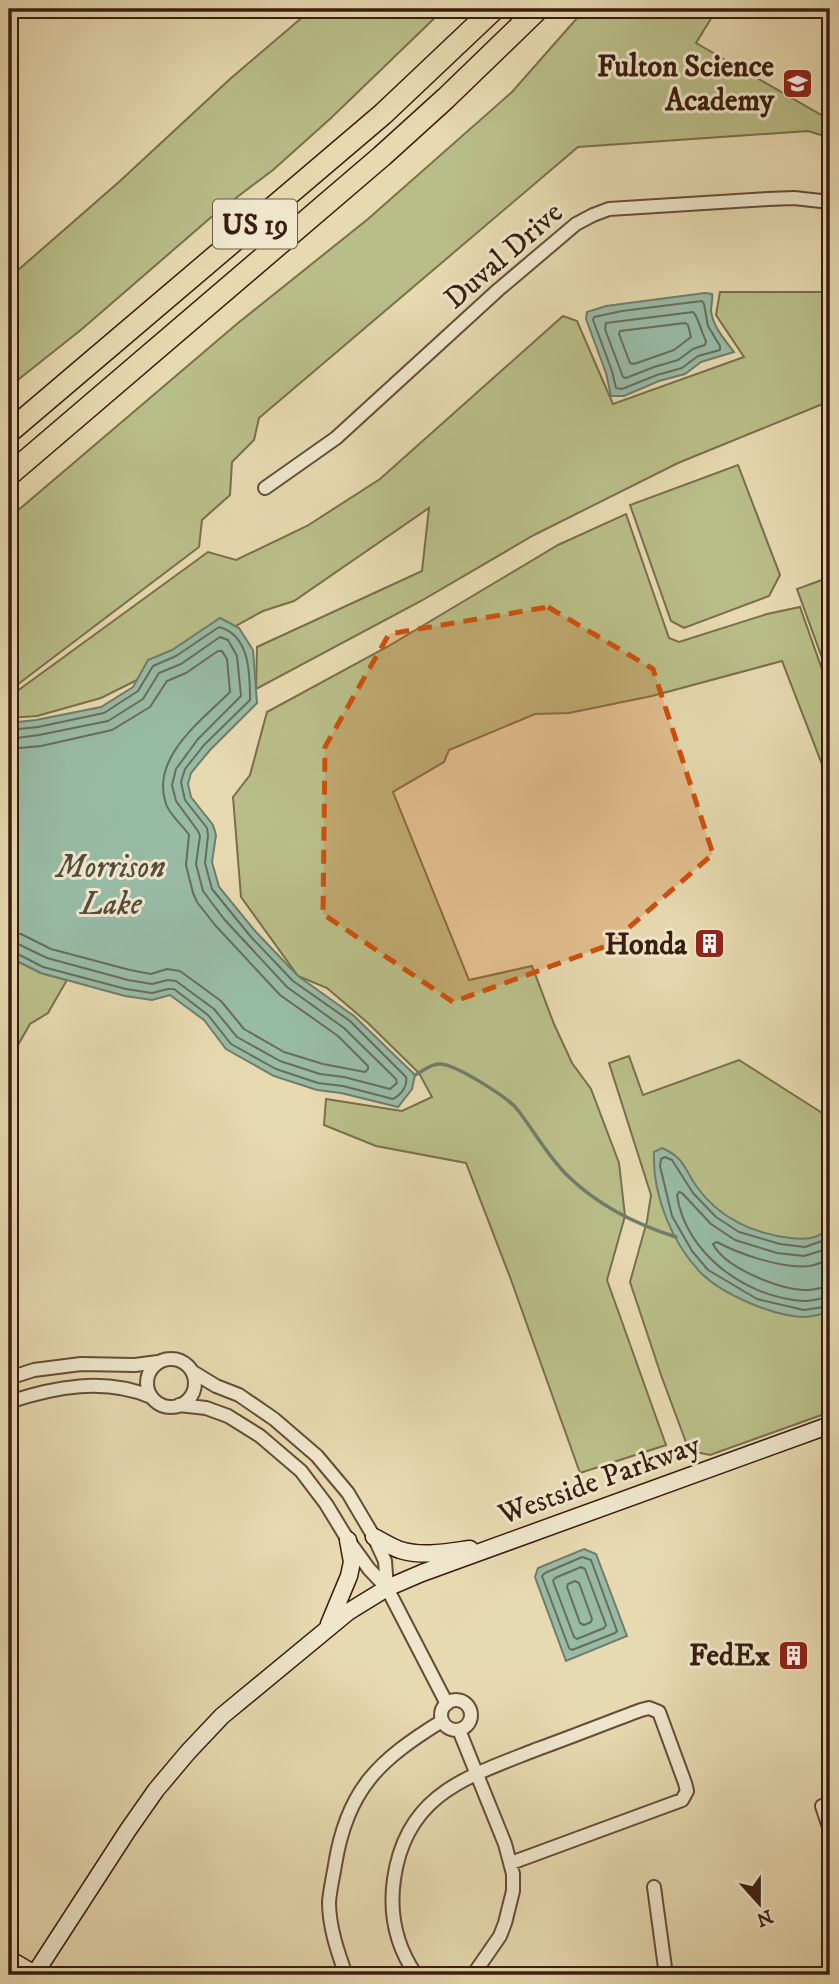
<svg xmlns="http://www.w3.org/2000/svg" width="839" height="1984" font-family="'IM FELL DW Pica',serif">
	<rect width="100%" height="100%" fill="#e7d9b0"/>
	<filter id="stains"><feTurbulence type="fractalNoise" baseFrequency=".00286" numOctaves="4"/><feColorMatrix values="0 0 0 0 .2 0 0 0 0 .09 0 0 0 0 .02 0 0 0 .5 -.17"/></filter>
	<radialGradient id="worn" r=".72"><stop offset=".6" stop-color="#630" stop-opacity="0"/><stop offset="1" stop-color="#630" stop-opacity=".3"/></radialGradient>
	<!-- green -->
	<path fill="#b9be88" stroke="#7a6e4c" stroke-width="2" d="M 312,9 L 444,9 L 331,118 L 273,170 L 216,213 L 82,329 L 9,387 L 9,278 L 120,181 L 230,79 Z
		M 585,9 L 717,9 L 696,43 L 830,120 L 830,138 L 808,131 L 578,147 L 259,418 L 254,440 L 232,462 L 230,495 L 202,520 L 199,547 L 9,691 L 9,518 L 238,323 L 368,219 L 512,92 Z
		M 720,292 L 830,292 L 830,401 L 678,463 L 534,535 L 421,601 L 256,689 L 257,647 L 422,571 L 429,508 L 294,601 L 263,611 L 143,677 L 101,698 L 37,716 L 9,718 L 9,697 L 208,552 L 236,560 L 307,526 L 380,479 L 563,316 L 577,321 L 613,404 L 744,357 L 716,315 Z
		M 738,465 L 780,575 L 769,596 L 684,628 L 671,621 L 630,505 Z
		M 626,514 L 669,638 L 679,642 L 767,614 L 800,607 L 830,692 L 830,785 L 782,661 L 652,696 L 569,713 L 535,714 L 449,750 L 444,762 L 393,792 L 469,980 L 532,966 L 554,1024 L 572,1063 L 591,1089 L 619,1163 L 625,1216 L 607,1280 L 666,1445 L 580,1473 L 510,1277 L 466,1163 L 376,1146 L 324,1125 L 326,1099 L 402,1111 L 432,1097 L 419,1073 L 368,1023 L 327,988 L 298,976 L 241,897 L 233,797 L 250,775 L 267,712 L 387,647 L 558,545 Z
		M 830,577 L 830,680 L 797,589 Z
		M 9,957 L 41,973 L 67,980 L 48,1013 L 30,1024 L 9,1061 Z
		M 629,1056 L 643,1095 L 739,1060 L 830,1118 L 830,1412 L 710,1455 L 696,1452 L 687,1445 L 661,1375 L 630,1282 L 647,1221 L 651,1195 L 609,1063 Z"/>
	<!-- water -->
	<path fill="#98bba6" stroke="#727c6a" stroke-width="2" d="M 705,293 L 712,294 C 713,300 711,305 711,311 C 713,327 725,340 734,352 L 701,362 L 685,374 L 659,381 L 624,396 L 611,396 L 606,373 L 586,319 L 587,312 L 606,306 Z
		M 220,618 L 239,628 L 253,650 L 257,703 L 210,750 L 191,773 L 188,784 L 191,797 L 213,825 L 216,835 L 212,862 L 219,887 L 256,932 L 298,976 L 354,1016 L 415,1075 L 412,1089 L 398,1107 L 341,1093 L 317,1090 L 274,1076 L 226,1049 L 204,1020 L 170,995 L 152,1000 L 125,996 L 41,973 L 9,957 L 9,723 L 36,720 L 101,707 L 133,687 L 148,660 L 172,650 Z
		M 662,1148 C 685,1158 684,1169 697,1187 C 719,1218 754,1234 790,1238 C 806,1240 819,1239 830,1227 L 830,1312 C 822,1314 812,1317 804,1317 C 773,1316 724,1295 702,1274 C 672,1244 652,1194 654,1152 Z
		M 584,1549 L 596,1554 L 627,1636 L 566,1661 L 535,1577 L 538,1568 Z"/>
	<g fill="none" stroke-linecap="round" stroke-linejoin="round">
		<!-- shore -->
		<path stroke="#696c5a" stroke-width="2" d="M 702,301 L 704,304 L 708,326 L 720,346 L 720,350 L 698,356 L 682,368 L 657,375 L 622,389 L 616,388 L 612,371 L 593,320 L 594,317 L 622,311 Z
			M 693,312 C 699,318 701,332 706,341 L 705,345 L 693,349 L 678,360 L 654,367 L 626,378 L 623,377 L 605,329 L 606,323 Z
			M 685,323 L 688,325 L 691,337 L 674,350 L 634,364 L 630,363 L 619,334 L 620,331 Z
			M 9,730 L 38,727 L 104,713 L 138,691 L 153,666 L 176,656 L 219,627 C 250,635 250,674 250,700 L 204,745 L 185,769 L 181,782 L 185,800 L 207,828 L 208,836 L 205,863 L 212,889 L 251,937 L 293,981 L 350,1021 L 406,1077 C 408,1086 401,1095 393,1099 L 343,1086 L 318,1083 L 276,1069 L 231,1044 L 208,1015 L 174,989 L 168,989 L 152,993 L 126,989 L 43,967 L 14,952 L 9,951
			M 9,739 L 39,735 L 108,721 L 143,699 L 159,673 L 181,664 L 220,637 L 228,640 L 237,656 L 241,696 L 198,739 L 176,769 L 172,785 L 176,801 L 198,831 L 200,836 L 196,864 L 203,891 L 224,919 L 287,987 L 344,1028 L 396,1079 L 397,1083 L 390,1089 L 344,1077 L 320,1074 L 280,1061 L 237,1037 L 214,1009 L 176,981 L 168,980 L 152,984 L 128,980 L 47,958 L 18,944 L 9,942
			M 9,749 L 41,746 L 112,730 L 150,707 L 167,681 L 186,673 L 218,651 L 222,651 L 227,659 L 230,692 C 201,721 150,758 166,804 C 171,817 182,824 189,835 L 186,865 L 193,893 L 197,902 L 215,925 L 280,995 L 338,1036 L 368,1066 L 368,1069 L 365,1072 L 323,1064 L 284,1052 L 244,1029 L 221,1001 L 180,971 L 167,969 L 151,974 L 130,970 L 51,949 L 21,934 L 9,932
			M 830,1238 L 805,1247 L 780,1244 L 739,1232 L 716,1217 L 693,1193 L 672,1160 L 665,1157 L 661,1159 L 660,1166 L 672,1216 L 692,1251 L 708,1270 L 757,1299 L 804,1310 L 830,1306
			M 830,1248 L 804,1256 L 777,1253 L 735,1240 L 711,1224 L 682,1193 L 679,1192 L 677,1195 C 685,1253 746,1298 804,1301 C 812,1301 821,1298 830,1297
			M 830,1259 C 823,1262 816,1265 809,1266 C 783,1269 739,1254 717,1242 L 713,1244 C 725,1268 777,1288 803,1290 C 812,1291 821,1287 830,1287
			M 582,1557 L 591,1560 L 617,1631 L 615,1633 L 572,1650 L 569,1648 L 542,1576 L 545,1573 Z
			M 581,1567 L 585,1569 L 606,1625 L 604,1628 L 577,1639 L 574,1637 L 553,1581 L 555,1578 Z
			M 575,1581 L 579,1583 L 592,1619 L 591,1622 L 584,1625 L 580,1623 L 567,1587 L 568,1584 Z"/>
		<!-- stream -->
		<path stroke="#727c6a" stroke-width="3.5" d="M 415,1075 C 421,1072 431,1064 439,1064 C 454,1063 507,1097 517,1109 C 535,1132 548,1157 569,1177 C 598,1205 638,1225 676,1237"/>
		<defs>
			<path id="minor" d="M 265,488 L 336,438 L 498,290 L 576,224 L 593,215 L 609,209 L 768,199 L 794,198 L 830,202
				M147 1383a24 24 0 1 1 48 0a24 24 0 1 1-48 0Z
				M 193,1372 L 216,1386 L 239,1395 L 274,1419 L 317,1456 L 348,1493 L 374,1537 L 385,1561 L 387,1588
				M 9,1378 L 34,1370 L 81,1364 L 135,1365 L 158,1362
				M 9,1402 C 54,1387 105,1377 151,1397
				M 179,1405 L 206,1408 L 228,1416 L 260,1436 L 301,1471 L 326,1504 L 348,1540 L 369,1569 L 387,1588 L 447,1704
				M441 1715a15 15 0 1 1 30 0a15 15 0 1 1-30 0Z
				M 459,1730 L 505,1844 L 513,1874 L 513,1891 L 505,1923 L 500,1936 L 473,1975
				M 822,1806 L 830,1830
				M 654,1887 L 666,1975
				M 346,1975 C 338,1953 329,1927 329,1902 C 330,1890 333,1877 335,1865 C 347,1789 379,1760 442,1721
				M 416,1975 C 396,1946 389,1914 394,1879 C 406,1794 467,1777 535,1750 C 571,1737 606,1723 641,1710 L 649,1708 L 659,1712 L 685,1783 L 687,1791 L 682,1800 L 511,1863"/>
			<path id="secondary" d="M 374,1537 C 382,1541 391,1547 400,1550 C 423,1557 447,1552 470,1549
				M 329,1624 L 349,1576 L 352,1562 L 348,1540
				M 9,1959 L 36,1975
				M 34,1975 L 128,1830 L 156,1790 L 188,1752 L 222,1716 L 348,1612 L 387,1588 L 422,1573 L 830,1425"/>
			<path id="motorway" d="M 9,432 L 383,114 L 494,9
				M 9,475 L 382,156 L 446,98 L 538,9"/>
		</defs>
		<!-- minor casing -->
		<use href="#minor" stroke="#654c37" stroke-width="16"/>
		<!-- secondary casing -->
		<use href="#secondary" stroke="#3a1d0f" stroke-width="19"/>
		<!-- motorway casing -->
		<use href="#motorway" stroke="#3a1d0f" stroke-width="24"/>
		<!-- minor -->
		<use href="#minor" stroke="#efe6cc" stroke-width="12"/>
		<!-- secondary -->
		<use href="#secondary" stroke="#efe6cc" stroke-width="16"/>
		<!-- motorway -->
		<use href="#motorway" stroke="#e7d9b0" stroke-width="21"/>
	</g>
	<!-- marked area -->
	<path fill="#ce500c" fill-opacity="0.2" stroke="#ce500c" stroke-width="5" stroke-dasharray="14 9" stroke-linejoin="round" d="M 548,607 L 653,669 L 713,854 L 609,945 L 453,1002 L 323,914 L 325,747 L 389,634 Z"/>
	<!-- icons -->
	<defs>
		<symbol id="school-square" viewBox="-11 -11 22 22"><rect x="-9" y="-9" width="18" height="18" rx="4" fill="#8f2418" stroke="#efe6cc"/><path d="M0-5L7-2L0 1L-7-2ZM-4 1L0 2.5L4 1V4Q0 6-4 4Z" fill="#fff"/></symbol>
		<symbol id="building-square" viewBox="-11 -11 22 22"><rect x="-9" y="-9" width="18" height="18" rx="4" fill="#8f2418" stroke="#efe6cc"/><path d="M-4-6H4V6H1V3H-1V6H-4ZM-2.5-4.3h1.7v1.8h-1.7ZM.8-4.3h1.7v1.8H.8ZM-2.5-1h1.7V.8h-1.7ZM.8-1h1.7V.8H.8Z" fill="#fff"/></symbol>
	</defs>
	<g fill-rule="evenodd">
		<use href="#school-square" x="780" y="66" width="35" height="35"/>
		<use href="#building-square" x="692" y="926" width="35" height="35"/>
		<use href="#building-square" x="776" y="1638" width="35" height="35"/>
	</g>
	<g text-anchor="middle" stroke-width="6" stroke-linejoin="round" paint-order="stroke">
		<!-- shield labels -->
		<rect fill="#efe6cc" stroke="#705948" stroke-width="2" x="213" y="199.5" width="84" height="49" rx="5"/>
		<g font-size="28" font-weight="bold" fill="#3a1d0f">
			<text x="255" y="234">US 19</text>
		</g>
		<!-- poi labels -->
		<g font-size="30" font-weight="bold" fill="#3a1d0f" stroke="#efe6cc" text-anchor="end">
			<text x="774" y="76">Fulton Science<tspan x="774" dy="34">Academy</tspan></text>
			<text x="687" y="954">Honda</text>
			<text x="770" y="1665">FedEx</text>
		</g>
		<!-- street labels -->
		<g font-size="30" fill="#3a1d0f" stroke="#efe6cc">
			<text transform="translate(503 255) rotate(-41)" y="10">Duval Drive</text>
			<text transform="translate(599 1479) rotate(-20)" y="10">Westside Parkway</text>
		</g>
		<!-- water labels -->
		<g font-size="32" font-style="italic" fill="#564c3c" stroke="#efe6cc">
			<text x="111" y="877">Morrison<tspan x="111" dy="37">Lake</tspan></text>
		</g>
	</g>
	<!-- margin -->
	<rect width="839" height="1984" fill="none" stroke="#e7d9b0" stroke-width="35"/>
	<rect x="10" y="10" width="818" height="1963" fill="none" stroke="#3a1d0f" stroke-width="3.5"/>
	<rect x="18" y="18" width="804" height="1949" fill="none" stroke="#3a1d0f" stroke-width="2"/>
	<!-- north arrow -->
	<g transform="translate(759 1903) rotate(159)" stroke="#efe6cc" stroke-width="5" paint-order="stroke">
	<path d="M0-5L12 26L0 18L-12 26Z" fill="#3a1d0f"/>
	<text y="-10" font-size="19" font-weight="bold" text-anchor="middle" fill="#3a1d0f">N</text>
	</g>
	<rect width="100%" height="100%" filter="url(#stains)"/>
	<rect width="100%" height="100%" fill="url(#worn)"/>
</svg>
